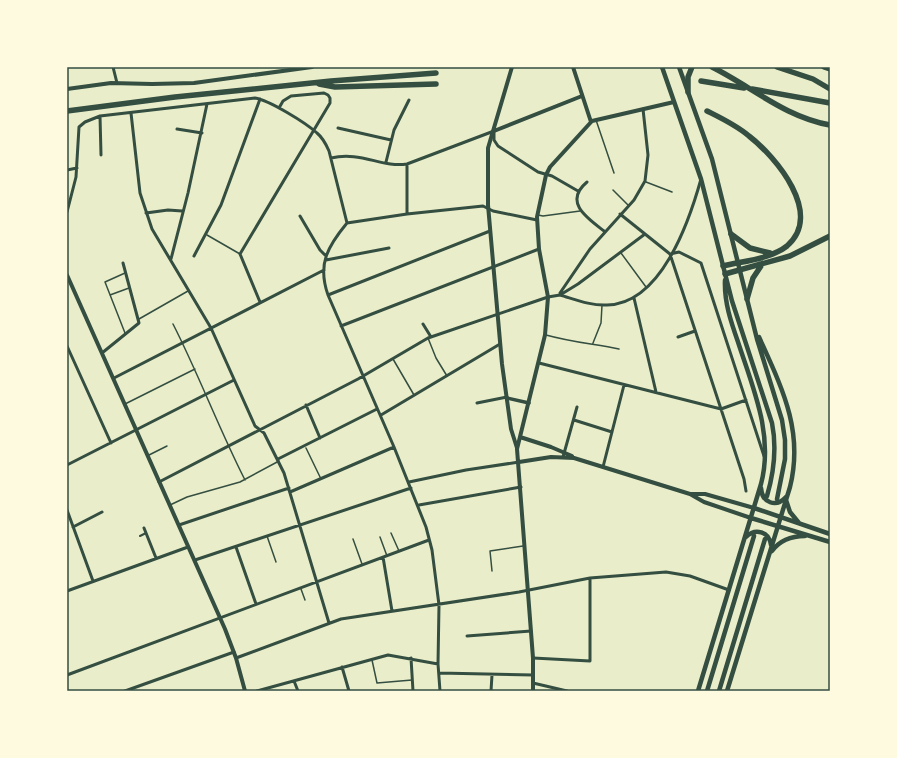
<svg xmlns="http://www.w3.org/2000/svg" width="897" height="758" font-family="Helvetica,sans-serif">
	<rect width="100%" height="100%" fill="#e9edc9"/>
	<g fill="none" stroke-linecap="round" stroke-linejoin="round">
		<!-- service -->
		<path stroke="#344e41" stroke-width="1.5" d="M 596,120 L 614,173
			M 646,182 L 672,192
			M 613,190 L 628,205
			M 538,215 L 543,216 L 580,211
			M 207,235 L 240,254
			M 621,253 L 646,287
			M 110,295 L 129,288
			M 139,319 L 188,291
			M 173,324 C 199,375 219,429 245,480
			M 125,333 L 105,282 L 125,273
			M 546,335 C 571,342 594,344 619,349
			M 428,338 L 436,358 L 447,376
			M 593,343 L 601,323 L 602,305
			M 393,359 L 414,395
			M 125,404 L 195,369
			M 306,448 L 321,479
			M 149,455 L 167,446
			M 170,505 L 187,497 L 240,482 L 279,461
			M 391,533 L 399,551
			M 267,536 L 276,562
			M 380,537 L 387,556
			M 353,539 L 362,564
			M 492,571 L 490,551 L 523,546
			M 301,589 L 305,600
			M 372,660 L 377,683 L 412,680"/>
		<!-- pedestrian -->
		<path stroke="#344e41" stroke-width="2" d="M 140,536 L 146,533"/>
		<!-- minor -->
		<path stroke="#344e41" stroke-width="3" d="M 113,67 L 117,83
			M 131,113 L 140,193 L 152,229 L 211,328 L 255,426 L 264,433 L 284,473 L 329,623
			M 100,116 L 101,155
			M 338,128 L 391,140
			M 177,129 L 202,133
			M 331,158 C 361,151 382,168 407,164 L 494,131 L 494,140 L 498,146 L 538,172 L 552,176 L 578,191
			M 386,162 L 394,130 L 409,100
			M 67,170 L 77,168
			M 587,182 C 563,202 587,218 604,231
			M 67,212 L 76,177 L 79,127 L 85,122 L 100,116 L 255,98 C 269,100 306,123 317,133 C 323,138 326,144 329,151 L 347,223
			M 146,213 L 168,210 L 182,211
			M 407,214 L 407,164
			M 620,214 L 670,254 L 744,479 L 746,491
			M 300,216 L 320,250 L 326,256
			M 670,254 L 679,252 L 701,263 L 764,456
			M 194,256 L 221,205 L 260,99
			M 171,259 L 188,193 L 207,104
			M 326,260 L 389,248
			M 560,293 L 590,249 L 634,200 L 645,181 L 648,155 L 643,109
			M 328,295 L 490,231
			M 560,295 C 574,299 591,306 607,305 C 661,304 689,222 701,179
			M 634,298 L 656,392
			M 260,302 L 240,254 L 330,103 L 330,98 L 328,95 L 324,93 L 291,96 L 283,101 L 279,108
			M 423,324 L 431,337
			M 341,326 L 539,249
			M 678,337 L 695,331
			M 67,346 L 111,443
			M 102,353 L 139,323 L 123,263
			M 539,363 L 721,409 L 746,400
			M 114,378 L 324,270
			M 477,403 L 507,397
			M 306,405 L 320,438
			M 381,415 L 500,344
			M 574,420 L 612,432
			M 563,457 L 577,407
			M 278,459 L 377,409
			M 67,465 L 234,380
			M 603,467 L 624,385
			M 159,482 L 358,379 L 428,338 L 548,297 L 560,295 L 578,284 L 645,234
			M 409,482 L 466,470 L 519,462
			M 290,492 L 394,447
			M 419,505 L 521,487
			M 67,510 L 93,581
			M 179,525 L 289,488
			M 73,527 L 102,512
			M 144,528 L 156,558
			M 236,547 L 256,604
			M 383,557 L 392,611
			M 195,560 L 411,488
			M 67,591 L 188,547
			M 467,636 L 531,631
			M 236,658 L 341,619 L 519,592 L 590,578 L 666,572 L 690,576 L 729,590
			M 411,658 L 413,691
			M 533,658 L 590,661 L 590,578
			M 342,667 L 349,691
			M 439,673 L 533,675
			M 67,675 L 429,540
			M 294,681 L 298,691
			M 533,683 L 567,691
			M 125,691 L 234,652
			M 257,691 L 388,655 L 438,664
			M 440,691 L 438,664 L 439,605 L 432,550 L 426,527 L 394,447 L 328,295 C 317,264 328,246 347,223 L 407,214 L 483,206 L 493,211 L 537,220
			M 491,691 L 492,675"/>
		<!-- tertiary -->
		<path stroke="#344e41" stroke-width="3.5" d="M 507,398 L 529,403"/>
		<!-- secondary -->
		<path stroke="#344e41" stroke-width="4" d="M 512,67 L 488,148 L 488,205 L 502,364 L 511,429 L 517,448
			M 573,67 L 591,122
			M 67,89 L 111,83 L 152,84 L 194,83 L 312,67
			M 494,131 L 582,96
			M 67,275 L 225,629 L 236,658 L 245,691
			M 520,437 L 551,447 L 572,456
			M 519,462 L 551,457 L 574,458 L 690,494 L 704,502 L 751,518
			M 690,494 L 705,494 L 754,508
			M 533,691 L 533,658 L 517,449 L 545,335 L 548,297 L 539,249 L 537,217 L 546,175 L 550,167 L 592,121 L 674,102"/>
		<!-- primary -->
		<path stroke="#344e41" stroke-width="4.5" d="M 662,67 L 701,179 L 732,301 L 772,423 C 777,448 774,472 767,496
			M 679,67 L 712,159 L 757,339 L 782,420 L 785,440 L 785,459 L 777,499
			M 761,488 C 762,503 776,508 786,497
			M 786,500 L 790,512 L 799,523
			M 754,508 L 830,534
			M 751,518 L 830,542
			M 746,537 C 755,528 769,531 771,545
			M 772,551 C 780,540 791,536 805,536
			M 698,691 L 761,484 C 774,435 753,388 738,342 C 731,322 724,302 725,280
			M 707,691 L 754,536
			M 719,691 L 765,539
			M 727,691 L 790,487 C 804,431 782,388 759,337"/>
		<!-- motorway -->
		<path stroke="#344e41" stroke-width="5.5" d="M 712,67 C 752,87 785,117 830,125
			M 777,67 L 813,79 L 830,89
			M 824,67 L 830,69
			M 701,81 L 744,88
			M 319,84 L 335,87 L 436,84
			M 752,89 L 830,103
			M 688,92 L 688,77 L 692,67
			M 67,111 L 175,97 L 331,81 L 436,73
			M 707,111 C 721,118 736,125 749,136 C 776,157 824,214 787,246 C 771,259 743,261 723,266
			M 731,234 L 750,248 L 770,253
			M 725,274 L 790,256 L 830,236
			M 747,299 L 753,278 L 761,266"/>
	</g>
	<!-- border -->
	<rect width="897" height="758" fill="none" stroke="#fefae0" stroke-width="136"/>
	<rect x="68" y="68" width="761" height="622" fill="none" stroke="#344e41" stroke-width="1.5"/>
</svg>
